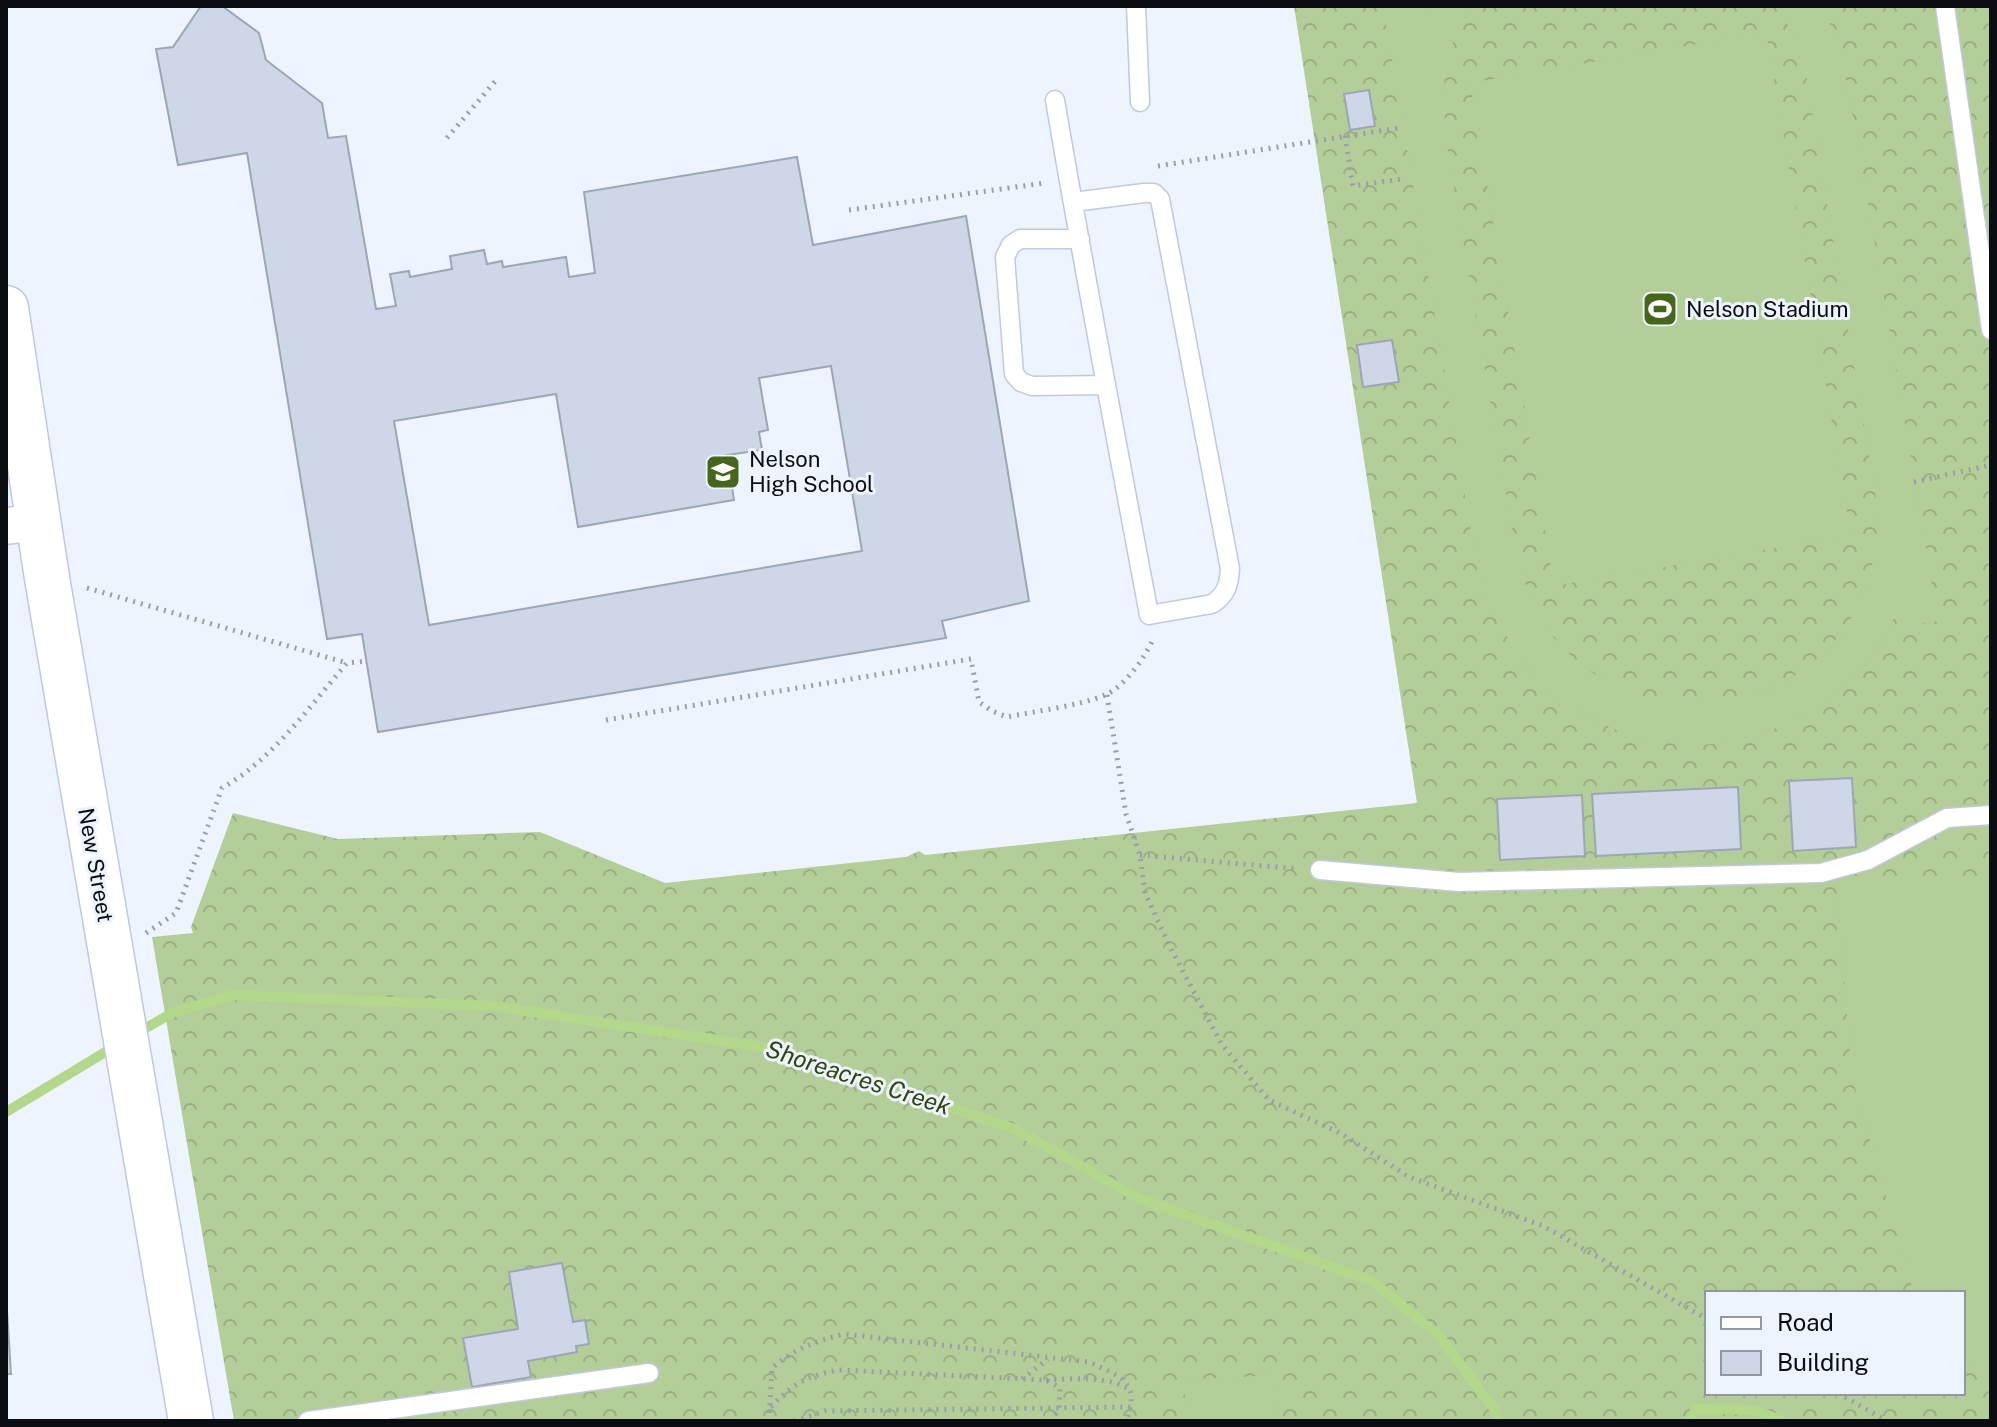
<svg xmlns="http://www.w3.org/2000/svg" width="1997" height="1427" font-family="'Public Sans',sans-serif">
	<defs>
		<pattern id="forest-crowns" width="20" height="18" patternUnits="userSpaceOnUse" patternTransform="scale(2)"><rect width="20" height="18" fill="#b4ce99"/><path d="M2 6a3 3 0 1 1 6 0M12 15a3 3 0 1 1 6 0" fill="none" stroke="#99b083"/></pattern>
	</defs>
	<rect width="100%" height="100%" fill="#edf4fd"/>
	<!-- forest -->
	<path fill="url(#forest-crowns)" fill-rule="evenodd" d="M 1294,6 L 1991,6 L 1991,1421 L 234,1421 L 152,937 L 193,933 L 191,927 L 233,813 L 338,839 L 540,832 L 665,883 L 906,857 L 919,851 L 925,855 L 1417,803 ZM 1707,1293 L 1963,1293 L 1963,1393 L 1707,1393 Z"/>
	<!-- pitch -->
	<path fill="#b4ce99" d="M 1383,6 L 1422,6 L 1424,15 L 1429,6 L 1471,6 C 1437,60 1442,98 1449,158 L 1516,553 C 1524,581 1531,608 1549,631 C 1619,727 1774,728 1843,630 C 1868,595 1876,558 1879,516 L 1806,75 L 1793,34 L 1777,6 L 1822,6 L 1839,45 L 1858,144 L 1938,621 L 1898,628 L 1896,615 C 1833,738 1689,785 1571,706 C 1526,676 1499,628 1479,579 Z
		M 1766,32 L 1851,535 L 1554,586 L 1470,83 Z
		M 1836,886 L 1991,886 L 1991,1370 L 1963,1364 L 1963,1293 L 1914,1293 L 1852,1078 Z
		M 1277,1375 L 1280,1421 L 1186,1421 L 1184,1380 Z"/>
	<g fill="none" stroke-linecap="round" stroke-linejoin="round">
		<!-- stream -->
		<path stroke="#b3d88b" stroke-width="10" d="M 134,1035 L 172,1013 L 232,995 L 493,1006 L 770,1048 L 1015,1129 L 1138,1198 L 1372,1281 L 1439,1336 L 1495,1410 L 1498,1421
			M 6,1112 L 117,1045
			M 1689,1421 L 1696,1409 L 1756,1410 L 1781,1421"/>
	</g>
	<!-- building -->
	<path fill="#cdd7e7" stroke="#9ca6b5" stroke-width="2" fill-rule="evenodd" d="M 201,6 L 222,6 L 259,33 L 266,60 L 322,103 L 328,138 L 346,136 L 376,309 L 396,306 L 390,274 L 409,271 L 410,277 L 452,269 L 450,256 L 484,250 L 487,264 L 502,261 L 503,267 L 566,257 L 569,277 L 595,273 L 584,192 L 797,157 L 813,245 L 966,216 L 1029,601 L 942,621 L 946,638 L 378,732 L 362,634 L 327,639 L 247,153 L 178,165 L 156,49 L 173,47 ZM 831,366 L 862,551 L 429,625 L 394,421 L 556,394 L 578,527 L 734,500 L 727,455 L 762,450 L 759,432 L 768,430 L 759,378 Z
		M 1369,90 L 1375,126 L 1350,130 L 1344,94 Z
		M 1392,340 L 1399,382 L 1363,387 L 1357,345 Z
		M 1852,778 L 1856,847 L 1793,851 L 1789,781 Z
		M 1738,787 L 1741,849 L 1596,856 L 1592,794 Z
		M 1582,795 L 1585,856 L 1500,860 L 1497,799 Z
		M 562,1263 L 573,1322 L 585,1320 L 589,1344 L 576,1346 L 577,1352 L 528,1361 L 531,1377 L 472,1387 L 463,1338 L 518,1329 L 509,1272 Z
		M 6,1295 L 11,1374 L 6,1374 Z"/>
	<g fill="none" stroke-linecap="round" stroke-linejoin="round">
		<defs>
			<path id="lane" d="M 1136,6 L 1140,102
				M 1945,6 L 1991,330
				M 1055,100 C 1084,272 1117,443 1149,615 L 1212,604 C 1226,595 1229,585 1230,569 L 1160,199 L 1154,193 L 1144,193 L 1073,202
				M 1080,239 L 1020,239 L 1011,245 L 1005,257 L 1014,374 L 1021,382 L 1032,386 L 1105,385
				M 1320,870 L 1459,882 L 1821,873 L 1868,860 L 1947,818 L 1991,815
				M 308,1421 L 649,1373"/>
			<path id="street" d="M 6,526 L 39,522"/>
			<path id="secondary" d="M 6,308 L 47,578 L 191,1421"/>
		</defs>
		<!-- lane casing -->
		<use href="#lane" stroke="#c0cad9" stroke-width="21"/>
		<!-- street casing -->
		<use href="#street" stroke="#c0cad9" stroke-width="39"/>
		<!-- secondary casing -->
		<use href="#secondary" stroke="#c0cad9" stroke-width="47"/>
		<!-- path -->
		<path stroke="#9a9fa7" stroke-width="5" stroke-dasharray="2 6" stroke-linecap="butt" d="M 1345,136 L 1353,186 L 1402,179
			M 447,138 L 497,79
			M 1158,166 L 1398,128
			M 849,210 L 1045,183
			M 1914,482 L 1991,465
			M 87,588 L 347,663
			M 1107,695 L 1126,814 L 1140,855 L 1145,893 L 1170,947 L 1222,1045 L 1269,1100 L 1342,1134 L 1409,1177 L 1543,1226 L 1707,1319
			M 606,720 L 971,659 L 979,702 L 992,711 L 1007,717 C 1036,711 1079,706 1105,695 C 1124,687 1145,658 1153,639
			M 1140,855 L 1299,869
			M 146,933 L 176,913 L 222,788 C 273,759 309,707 347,663 L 367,661
			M 1022,1379 L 1048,1359
			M 1046,1380 C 1075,1379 1103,1375 1129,1389
			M 1838,1393 L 1887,1421
			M 771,1407 C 794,1383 806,1376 839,1370 L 1046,1380 L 1060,1388 L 1059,1408 L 1052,1421
			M 769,1421 L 772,1368 C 794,1349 816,1341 844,1334 L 1089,1362 C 1119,1376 1142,1382 1126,1421
			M 794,1421 L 825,1411 L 1131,1407"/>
		<!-- lane -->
		<use href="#lane" stroke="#fff" stroke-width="18"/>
		<!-- street -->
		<use href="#street" stroke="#fff" stroke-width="36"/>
		<!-- secondary -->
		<use href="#secondary" stroke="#fff" stroke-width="44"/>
	</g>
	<!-- icons -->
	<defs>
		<symbol id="stadium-square" viewBox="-11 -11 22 22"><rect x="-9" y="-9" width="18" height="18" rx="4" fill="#47661b" stroke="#edf4fd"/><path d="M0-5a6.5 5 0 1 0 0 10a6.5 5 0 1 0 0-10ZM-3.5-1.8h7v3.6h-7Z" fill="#fff"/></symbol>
		<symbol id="school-square" viewBox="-11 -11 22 22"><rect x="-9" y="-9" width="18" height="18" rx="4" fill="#47661b" stroke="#edf4fd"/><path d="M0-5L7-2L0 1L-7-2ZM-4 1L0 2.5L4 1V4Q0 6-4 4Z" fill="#fff"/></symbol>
	</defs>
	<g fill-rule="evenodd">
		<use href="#stadium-square" x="1640" y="289" width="40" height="40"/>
		<use href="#school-square" x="703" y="452" width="40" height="40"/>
	</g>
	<g text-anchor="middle" stroke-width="6" stroke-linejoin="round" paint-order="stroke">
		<!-- poi labels -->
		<g font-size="22" fill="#0a0d12" stroke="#edf4fd" text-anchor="start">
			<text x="1686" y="317">Nelson Stadium</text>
			<text x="749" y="467">Nelson<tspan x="749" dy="25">High School</tspan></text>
		</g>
		<!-- street labels -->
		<g font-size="22" fill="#0a0d12" stroke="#edf4fd">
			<text transform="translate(96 865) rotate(80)" y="8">New Street</text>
		</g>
		<!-- water labels -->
		<g font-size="24" font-style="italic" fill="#2f460f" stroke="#edf4fd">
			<text transform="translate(858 1078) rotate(18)" y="8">Shoreacres Creek</text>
		</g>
	</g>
	<!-- border -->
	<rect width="1997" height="1427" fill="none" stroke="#0a0d12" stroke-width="16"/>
	<!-- legend -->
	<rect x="1705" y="1291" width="260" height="104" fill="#edf4fd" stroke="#92989f" stroke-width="2"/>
	<rect x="1721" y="1317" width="40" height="12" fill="#ffffff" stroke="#92989f" stroke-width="2"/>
	<text x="1777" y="1331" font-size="24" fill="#0a0d12">Road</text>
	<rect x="1721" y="1351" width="40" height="24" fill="#cdd7e7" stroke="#92989f" stroke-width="2"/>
	<text x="1777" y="1371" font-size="24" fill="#0a0d12">Building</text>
</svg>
